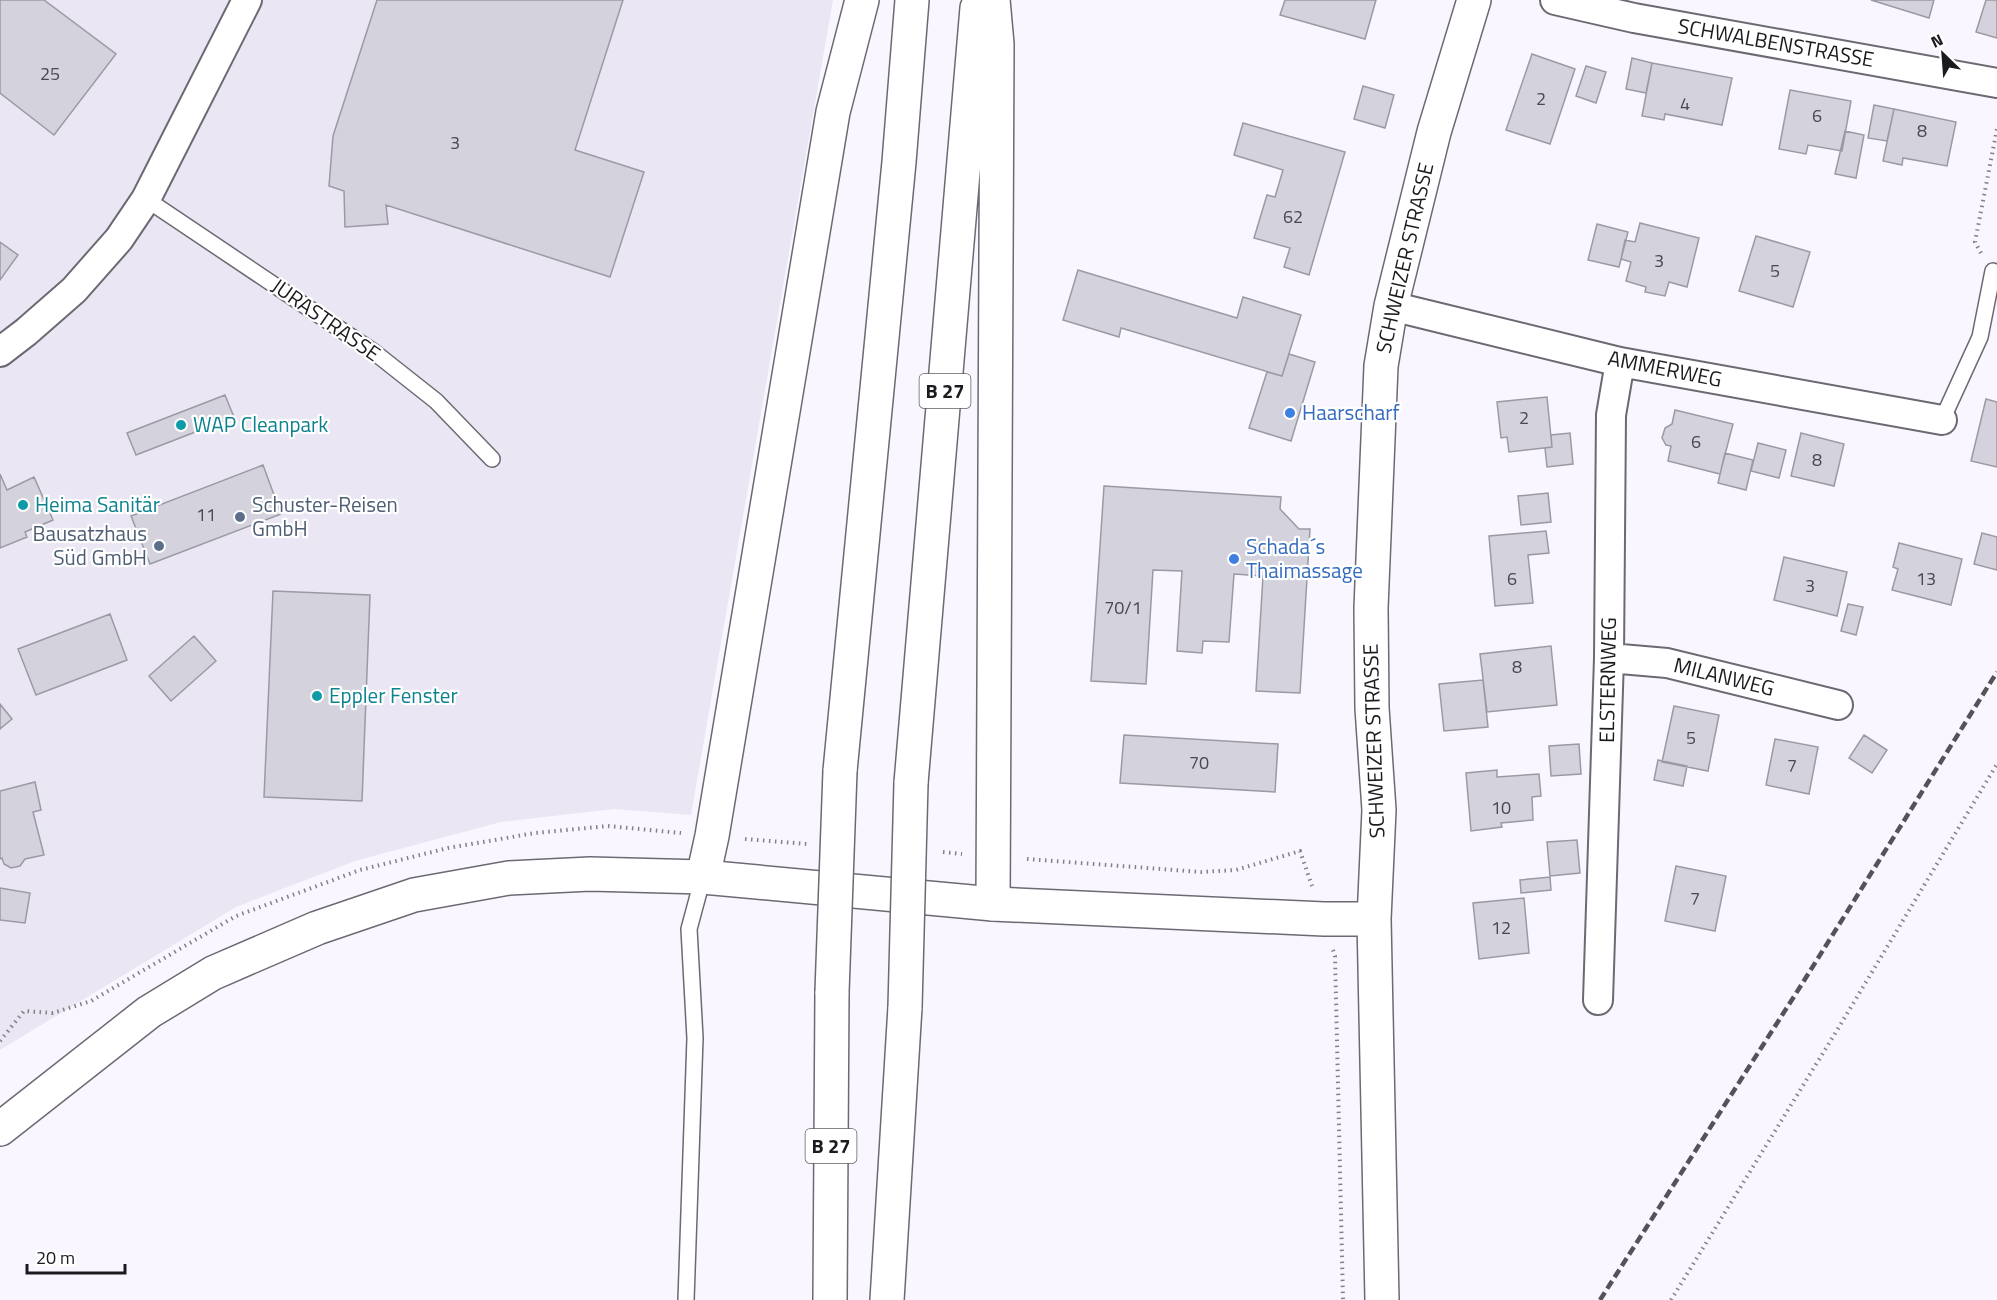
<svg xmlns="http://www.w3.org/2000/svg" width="1997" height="1300" font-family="'Titillium Web',sans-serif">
	<rect width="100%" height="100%" fill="#faf6ff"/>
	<!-- built -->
	<path fill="#ebe6f3" d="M 0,0 L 833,0 L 691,815 L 614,809 L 501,822 L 355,861 L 236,907 L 0,1050 Z"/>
	<!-- building -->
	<path fill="#d3d2dd" stroke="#9b9aa4" stroke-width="1.5" d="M 0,0 L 44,0 L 116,54 L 54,135 L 0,93 Z
		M 377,0 L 623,0 L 575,150 L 644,172 L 610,277 L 386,205 L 388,224 L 345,227 L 344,191 L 329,186 L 333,136 Z
		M 1285,0 L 1376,0 L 1365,39 L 1280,15 Z
		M 1871,0 L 1934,0 L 1929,18 Z
		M 1986,0 L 1997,0 L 1997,38 L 1976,32 Z
		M 1532,54 L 1575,69 L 1550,144 L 1506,130 Z
		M 1632,58 L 1652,63 L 1646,93 L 1626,89 Z
		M 1652,63 L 1732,78 L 1722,125 L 1665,114 L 1664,120 L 1642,116 Z
		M 1586,66 L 1606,72 L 1596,103 L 1576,96 Z
		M 1363,86 L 1394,95 L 1385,128 L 1354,119 Z
		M 1790,90 L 1851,101 L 1842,151 L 1808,145 L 1806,154 L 1779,149 Z
		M 1874,105 L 1894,109 L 1887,141 L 1868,138 Z
		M 1894,109 L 1956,122 L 1947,166 L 1903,158 L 1902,165 L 1883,161 Z
		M 1243,123 L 1345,152 L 1309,275 L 1284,267 L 1290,248 L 1254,238 L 1267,195 L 1275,197 L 1283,170 L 1234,155 Z
		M 1845,131 L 1864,135 L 1856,178 L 1835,174 Z
		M 1640,223 L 1699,238 L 1687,287 L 1669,282 L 1665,296 L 1645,292 L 1646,287 L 1626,281 L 1631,262 L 1621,259 L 1625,240 L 1635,242 Z
		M 1597,224 L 1628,232 L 1619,267 L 1588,260 Z
		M 1756,236 L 1810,252 L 1793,307 L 1739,291 Z
		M 0,242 L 18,255 L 0,280 Z
		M 1078,270 L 1237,318 L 1243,297 L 1301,315 L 1282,376 L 1121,328 L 1119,337 L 1063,320 Z
		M 1289,354 L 1315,362 L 1291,441 L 1249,428 L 1267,372 L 1282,376 Z
		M 225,395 L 234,417 L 136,455 L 127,433 Z
		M 1547,397 L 1552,447 L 1509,452 L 1507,437 L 1501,438 L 1497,402 Z
		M 1986,399 L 1997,402 L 1997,467 L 1971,461 Z
		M 1675,410 L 1733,424 L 1720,474 L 1668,461 L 1671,446 L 1666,445 L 1662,438 L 1665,428 L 1672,424 Z
		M 1570,433 L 1573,464 L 1547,467 L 1545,448 L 1552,447 L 1551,435 Z
		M 1801,433 L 1844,444 L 1834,486 L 1791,476 Z
		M 1758,443 L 1786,450 L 1779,478 L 1751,471 Z
		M 1725,453 L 1753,460 L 1746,490 L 1718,483 Z
		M 263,465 L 281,514 L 150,564 L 131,516 Z
		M 0,474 L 7,490 L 34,477 L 53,520 L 25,532 L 27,537 L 0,548 Z
		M 1104,486 L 1281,497 L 1280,509 L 1299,529 L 1310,529 L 1300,693 L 1256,691 L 1263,576 L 1234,574 L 1229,642 L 1203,641 L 1202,653 L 1177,651 L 1182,571 L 1153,570 L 1146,684 L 1091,681 Z
		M 1548,493 L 1551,522 L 1521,525 L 1518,496 Z
		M 1546,531 L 1549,553 L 1528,555 L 1533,603 L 1495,606 L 1489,536 Z
		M 1982,533 L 1997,537 L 1997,570 L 1974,564 Z
		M 1899,543 L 1962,559 L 1951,605 L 1892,590 L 1898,569 L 1893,567 Z
		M 1784,557 L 1847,572 L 1837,616 L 1774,600 Z
		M 273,591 L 370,595 L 362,801 L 264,797 Z
		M 1848,604 L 1863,607 L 1856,635 L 1841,631 Z
		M 110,614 L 127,660 L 36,695 L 18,649 Z
		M 194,636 L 216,661 L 171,701 L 149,676 Z
		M 1551,646 L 1557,705 L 1487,712 L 1480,654 Z
		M 1483,680 L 1488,727 L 1444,731 L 1439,684 Z
		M 0,704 L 12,719 L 0,729 Z
		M 1674,706 L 1719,715 L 1708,771 L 1662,762 Z
		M 1124,735 L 1278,744 L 1275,792 L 1120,783 Z
		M 1864,735 L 1887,750 L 1872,773 L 1849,758 Z
		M 1775,739 L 1818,747 L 1809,794 L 1766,785 Z
		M 1579,744 L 1581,774 L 1551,776 L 1549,746 Z
		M 1658,760 L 1687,766 L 1683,786 L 1654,780 Z
		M 1497,770 L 1497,777 L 1539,774 L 1541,796 L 1532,797 L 1533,820 L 1501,823 L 1502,827 L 1471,831 L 1466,773 Z
		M 35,782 L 41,810 L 33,812 L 44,855 L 25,859 L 20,866 L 11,868 L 4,864 L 2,858 L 0,859 L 0,791 Z
		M 1577,840 L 1580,873 L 1550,876 L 1547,842 Z
		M 1676,866 L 1726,876 L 1715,931 L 1665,921 Z
		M 1550,877 L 1551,890 L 1521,893 L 1520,880 Z
		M 0,888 L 30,893 L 25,923 L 0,920 Z
		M 1524,898 L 1529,953 L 1479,959 L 1473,903 Z"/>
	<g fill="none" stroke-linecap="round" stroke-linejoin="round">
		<defs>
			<path id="service" d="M 146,199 L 374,352 L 436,401 L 492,459
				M 1942,420 L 1980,337 L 1993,271
				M 686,1300 L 695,1038 L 689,929 L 703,877"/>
			<path id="minor" d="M 1555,0 L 1634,18 L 1997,83
				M 1391,306 L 1620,362 L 1942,420
				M 0,352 L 26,332 L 74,290 L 119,239 L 146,199 L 247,0
				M 1609,658 L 1667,663 L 1838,705
				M 1598,1000 L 1609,658 L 1611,415 L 1620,362"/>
			<path id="tertiary" d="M 0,1129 L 149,1012 L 213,973 L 317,928 L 414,895 L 509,878 L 590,874 L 703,877 L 993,904 L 1324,919 L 1374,919
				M 1382,1300 L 1374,919 L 1379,810 L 1372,708 L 1371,608 L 1381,366 L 1391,306 L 1434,132 L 1474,0"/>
			<path id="trunk" d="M 993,0 L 997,44 L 993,904
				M 840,771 L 899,162 L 912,0
				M 911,783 L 977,8
				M 703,877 L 712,836 L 833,112 L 862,0
				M 830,1300 L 832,992
				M 887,1300 L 905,1007"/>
		</defs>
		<!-- service casing -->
		<use href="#service" stroke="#6d6973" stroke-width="18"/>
		<!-- minor casing -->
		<use href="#minor" stroke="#6d6973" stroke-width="32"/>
		<!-- tertiary casing -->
		<use href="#tertiary" stroke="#6d6973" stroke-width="36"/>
		<!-- trunk casing -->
		<use href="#trunk" stroke="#6d6973" stroke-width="36"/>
		<!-- path -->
		<path stroke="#838086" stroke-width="4" stroke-dasharray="1.5 4.5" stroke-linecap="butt" d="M 1981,253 L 1975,242 L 1997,129
			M 745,839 L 807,844
			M 943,852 L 962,854
			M 1027,859 L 1201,872 L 1236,870 L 1300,851 L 1312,886
			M 1333,950 L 1335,956 L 1343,1300
			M 0,1041 L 24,1011 L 53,1013 L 91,1001 L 236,916 L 360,870 L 448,848 L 535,833 L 608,826 L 681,833
			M 1671,1300 L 1839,1027 L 1997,764"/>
		<!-- service -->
		<use href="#service" stroke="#fff" stroke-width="15"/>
		<!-- minor -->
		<use href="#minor" stroke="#fff" stroke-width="28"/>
		<!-- tertiary -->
		<use href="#tertiary" stroke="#fff" stroke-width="33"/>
		<!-- trunk -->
		<use href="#trunk" stroke="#fff" stroke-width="33"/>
		<!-- rail -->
		<path stroke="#555358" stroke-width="4.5" stroke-dasharray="9 4.5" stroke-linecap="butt" d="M 1600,1300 L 1795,995 L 1997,672"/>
		<defs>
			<path id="trunk-bridge" d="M 832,992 L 840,771
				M 905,1007 L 911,783"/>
		</defs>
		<!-- trunk-bridge casing -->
		<use href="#trunk-bridge" stroke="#6d6973" stroke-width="36" stroke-linecap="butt"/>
		<!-- trunk-bridge -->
		<use href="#trunk-bridge" stroke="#fff" stroke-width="33"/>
	</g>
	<!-- markers -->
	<g fill="#3f7fe0" stroke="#fff" stroke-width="2">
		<circle cx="1290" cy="413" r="6"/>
		<circle cx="1234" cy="559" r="6"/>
	</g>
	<g fill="#0f9aa8" stroke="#fff" stroke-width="2">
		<circle cx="181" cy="425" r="6"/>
		<circle cx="23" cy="505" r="6"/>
		<circle cx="317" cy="696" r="6"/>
	</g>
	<g fill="#5c6f8a" stroke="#fff" stroke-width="2">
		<circle cx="240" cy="517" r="6"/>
		<circle cx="159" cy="546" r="6"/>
	</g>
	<g text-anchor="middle" stroke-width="4.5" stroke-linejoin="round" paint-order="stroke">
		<!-- number labels -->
		<g font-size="18" fill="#4a484e">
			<text x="50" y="80">25</text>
			<text x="1541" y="105">2</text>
			<text x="1685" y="110">4</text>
			<text x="1817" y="122">6</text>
			<text x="1922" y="137">8</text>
			<text x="455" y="149">3</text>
			<text x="1293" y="223">62</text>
			<text x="1659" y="267">3</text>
			<text x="1775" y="277">5</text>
			<text x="1524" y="424">2</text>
			<text x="1696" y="448">6</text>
			<text x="1817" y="466">8</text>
			<text x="206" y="521">11</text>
			<text x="1512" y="585">6</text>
			<text x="1926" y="585">13</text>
			<text x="1810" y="592">3</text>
			<text x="1123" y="614">70/1</text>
			<text x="1517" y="673">8</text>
			<text x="1691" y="744">5</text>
			<text x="1199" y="769">70</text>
			<text x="1792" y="772">7</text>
			<text x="1501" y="814">10</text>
			<text x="1695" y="905">7</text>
			<text x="1501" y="934">12</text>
		</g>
		<!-- shield labels -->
		<g fill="#fff" stroke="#605f62" stroke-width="1.5">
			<rect x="919.5" y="374" width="51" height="34" rx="4.5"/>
			<rect x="805.5" y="1129" width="51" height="34" rx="4.5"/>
		</g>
		<g font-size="20" font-weight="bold" fill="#1c1a1e">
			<text x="945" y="398">B 27</text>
			<text x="831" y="1153">B 27</text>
		</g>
		<!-- street labels -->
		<g font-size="21" fill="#1c1a1e" stroke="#fff">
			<text transform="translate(1776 43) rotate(10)" y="7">SCHWALBENSTRASSE</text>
			<text transform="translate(1405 258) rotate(-77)" y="7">SCHWEIZER STRASSE</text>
			<text transform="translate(326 320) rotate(35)" y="7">JURASTRASSE</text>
			<text transform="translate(1665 369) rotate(11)" y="7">AMMERWEG</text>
			<text transform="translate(1724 677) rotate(14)" y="7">MILANWEG</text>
			<text transform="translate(1608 680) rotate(-89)" y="7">ELSTERNWEG</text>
			<text transform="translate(1374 741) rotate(-92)" y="7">SCHWEIZER STRASSE</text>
		</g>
		<!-- shop labels -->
		<g font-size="21" fill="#366cbe" stroke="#fff" text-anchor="start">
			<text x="1302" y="420">Haarscharf</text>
			<text x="1246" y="554">Schada´s<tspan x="1246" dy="24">Thaimassage</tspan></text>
		</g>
		<!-- culture labels -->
		<g font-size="21" fill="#0d838f" stroke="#fff" text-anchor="start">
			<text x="193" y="432">WAP Cleanpark</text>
			<text x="35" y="512">Heima Sanitär</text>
			<text x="329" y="703">Eppler Fenster</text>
		</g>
		<!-- service labels -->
		<g font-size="21" fill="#4e5e75" stroke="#fff" text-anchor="start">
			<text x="252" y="512">Schuster-Reisen<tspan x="252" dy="24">GmbH</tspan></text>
			<text x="147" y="541" text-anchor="end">Bausatzhaus<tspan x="147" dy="24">Süd GmbH</tspan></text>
		</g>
	</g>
	<!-- north arrow -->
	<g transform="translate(1943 54) rotate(335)" stroke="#ffffff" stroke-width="4.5" paint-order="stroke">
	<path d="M0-4.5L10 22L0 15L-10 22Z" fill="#1c1a1e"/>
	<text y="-9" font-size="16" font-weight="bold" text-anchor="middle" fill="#1c1a1e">N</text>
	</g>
	<!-- scale -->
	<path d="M27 1264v9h98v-9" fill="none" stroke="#1c1a1e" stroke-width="3"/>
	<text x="36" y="1264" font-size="18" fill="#1c1a1e" stroke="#ffffff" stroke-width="4.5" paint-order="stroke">20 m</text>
</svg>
